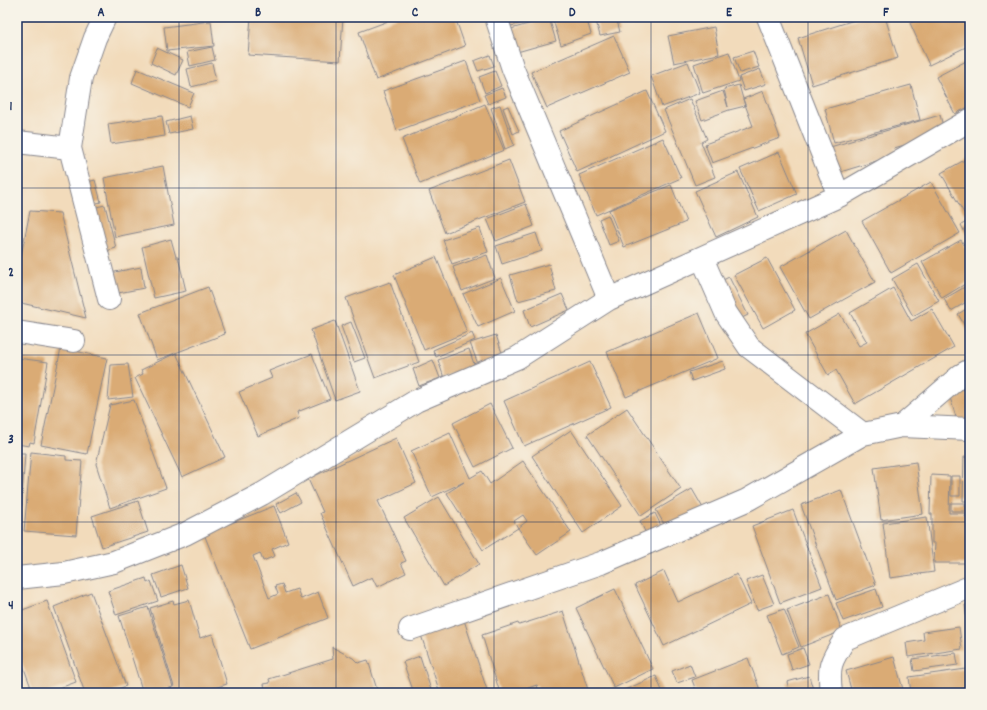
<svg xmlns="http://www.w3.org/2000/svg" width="987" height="710" font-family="Dekko,sans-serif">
	<rect width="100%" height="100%" fill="#f7f3e8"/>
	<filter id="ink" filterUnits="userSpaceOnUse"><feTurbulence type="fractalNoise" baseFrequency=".025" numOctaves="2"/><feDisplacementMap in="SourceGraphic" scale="8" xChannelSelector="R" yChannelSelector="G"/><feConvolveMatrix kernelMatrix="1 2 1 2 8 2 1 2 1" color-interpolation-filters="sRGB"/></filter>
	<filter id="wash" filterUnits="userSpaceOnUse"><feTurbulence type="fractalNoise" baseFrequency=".012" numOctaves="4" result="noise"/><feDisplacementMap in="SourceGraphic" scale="16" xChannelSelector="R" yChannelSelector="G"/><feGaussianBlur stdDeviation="0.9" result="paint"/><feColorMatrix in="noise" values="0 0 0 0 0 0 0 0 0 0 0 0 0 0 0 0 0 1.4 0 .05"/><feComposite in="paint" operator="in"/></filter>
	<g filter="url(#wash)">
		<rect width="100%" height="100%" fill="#f2dbbb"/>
		<g id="blocks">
			<!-- building -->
			<path fill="#daab74" d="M 251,17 L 343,17 L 340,61 L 248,55 Z
				M 399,17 L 455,17 L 465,46 L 376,80 L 359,32 Z
				M 509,17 L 544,17 L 544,18 L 511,26 Z
				M 552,17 L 586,17 L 591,34 L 561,45 Z
				M 595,17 L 616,17 L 620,32 L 600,36 Z
				M 864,17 L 885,17 L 898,58 L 812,85 L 798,38 Z
				M 923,17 L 970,17 L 970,45 L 929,65 L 910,23 Z
				M 549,18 L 556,41 L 517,52 L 511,29 Z
				M 211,21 L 214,46 L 167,51 L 164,27 Z
				M 714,27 L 719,54 L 674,63 L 668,36 Z
				M 614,36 L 630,72 L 547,108 L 531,72 Z
				M 212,47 L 215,60 L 190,66 L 187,52 Z
				M 157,48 L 183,60 L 176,75 L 151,63 Z
				M 753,51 L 759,67 L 740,73 L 734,57 Z
				M 729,52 L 739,81 L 703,93 L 694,64 Z
				M 490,55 L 494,66 L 478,71 L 474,61 Z
				M 970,59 L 970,106 L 955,114 L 936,77 Z
				M 466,61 L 480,100 L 397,131 L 383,91 Z
				M 688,62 L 700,93 L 662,107 L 651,76 Z
				M 212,63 L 216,81 L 191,87 L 187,69 Z
				M 137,69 L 194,93 L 188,107 L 132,83 Z
				M 760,69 L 766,84 L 744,91 L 739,77 Z
				M 495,71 L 501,86 L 485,93 L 479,77 Z
				M 739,85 L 745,106 L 729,110 L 702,120 L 695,101 L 723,91 L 728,107 L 724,89 Z
				M 911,85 L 920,120 L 834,143 L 825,109 Z
				M 502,88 L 506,97 L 488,104 L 484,95 Z
				M 647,91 L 665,131 L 577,172 L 559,131 Z
				M 763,91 L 780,138 L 712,163 L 705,144 L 753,126 L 743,99 Z
				M 690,99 L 707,139 L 701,142 L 715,177 L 695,185 L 664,110 Z
				M 485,104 L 504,150 L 420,184 L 402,139 Z
				M 500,105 L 514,145 L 505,149 L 491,108 Z
				M 508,106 L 519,131 L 513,134 L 503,108 Z
				M 940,115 L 944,130 L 929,138 L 894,148 L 896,155 L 837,173 L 830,147 Z
				M 162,116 L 165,136 L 111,144 L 108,124 Z
				M 190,116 L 193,129 L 169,134 L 166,122 Z
				M 663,138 L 681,178 L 596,215 L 579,175 Z
				M 779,152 L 797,194 L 759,211 L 740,169 Z
				M 970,157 L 970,210 L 964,213 L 941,173 Z
				M 509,160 L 525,202 L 445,233 L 429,191 Z
				M 163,166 L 174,225 L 115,237 L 104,178 Z
				M 738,172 L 758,217 L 716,237 L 695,191 Z
				M 95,180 L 101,202 L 89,205 L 84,183 Z
				M 931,182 L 960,233 L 891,273 L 862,221 Z
				M 671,185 L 686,222 L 624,247 L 609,210 Z
				M 526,204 L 534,226 L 496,241 L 487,219 Z
				M 105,205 L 116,248 L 100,253 L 88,209 Z
				M 30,211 L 60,213 L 86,318 L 17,302 L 17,276 Z
				M 608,215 L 619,241 L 609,245 L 599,219 Z
				M 970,220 L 970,242 L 961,225 Z
				M 480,228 L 488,252 L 452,264 L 443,240 Z
				M 846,230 L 875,282 L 809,319 L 780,267 Z
				M 536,233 L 542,251 L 502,264 L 496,246 Z
				M 171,239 L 176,257 L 178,257 L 186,291 L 154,298 L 142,247 Z
				M 961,240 L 970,254 L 970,281 L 942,298 L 922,262 Z
				M 487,255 L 495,278 L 462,291 L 453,267 Z
				M 436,257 L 467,332 L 424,350 L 394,275 Z
				M 767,258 L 795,310 L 763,328 L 734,275 Z
				M 549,264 L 556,291 L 518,301 L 510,275 Z
				M 918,264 L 939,301 L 913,316 L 892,279 Z
				M 141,267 L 144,288 L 113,294 L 110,273 Z
				M 729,277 L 748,315 L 738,320 L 719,282 Z
				M 501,278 L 515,311 L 478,327 L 463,294 Z
				M 390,282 L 419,362 L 375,378 L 346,298 Z
				M 970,284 L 970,300 L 951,311 L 944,299 Z
				M 208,287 L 225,334 L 157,360 L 140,313 Z
				M 893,288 L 911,321 L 932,309 L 954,347 L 855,404 L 836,370 L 828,375 L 805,334 L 840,314 L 859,346 L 867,342 L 850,313 Z
				M 562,294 L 569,310 L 530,327 L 524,310 Z
				M 968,308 L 970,312 L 970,335 L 958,314 Z
				M 699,313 L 718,358 L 626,397 L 607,352 Z
				M 335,321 L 360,391 L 335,400 L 311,330 Z
				M 351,322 L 365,358 L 354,362 L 341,326 Z
				M 472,333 L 475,340 L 436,357 L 433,350 Z
				M 496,335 L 503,356 L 478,364 L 470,343 Z
				M 61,348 L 107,358 L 87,454 L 41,445 Z
				M 469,349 L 475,367 L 444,378 L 438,360 Z
				M 176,353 L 225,457 L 182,477 L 135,378 L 143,374 L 141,370 Z
				M 312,354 L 330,399 L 297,412 L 299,418 L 258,436 L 239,392 L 272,378 L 269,371 Z
				M 17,358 L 48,362 L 34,443 L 30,442 L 29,446 L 17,444 Z
				M 433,360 L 440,378 L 419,386 L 413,369 Z
				M 723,361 L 725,369 L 692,381 L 689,372 Z
				M 590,362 L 611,407 L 524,446 L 504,401 Z
				M 128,364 L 133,397 L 108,400 L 111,365 Z
				M 970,387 L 970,420 L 958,424 L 949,394 Z
				M 134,400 L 166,488 L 110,508 L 96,464 L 110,405 Z
				M 490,404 L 512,448 L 475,467 L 453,423 Z
				M 627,408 L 681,489 L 641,516 L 587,435 Z
				M 571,430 L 622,506 L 583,533 L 532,456 Z
				M 450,433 L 470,478 L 482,471 L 490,484 L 523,461 L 571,532 L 537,555 L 518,528 L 527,521 L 523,515 L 514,521 L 518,528 L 483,550 L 447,493 L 464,482 L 432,497 L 411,451 Z
				M 396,438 L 416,483 L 378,501 L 406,561 L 401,563 L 406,573 L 377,587 L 372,577 L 353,586 L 320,513 L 323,512 L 308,479 Z
				M 31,452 L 66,456 L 66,460 L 82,461 L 76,535 L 24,531 Z
				M 17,453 L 25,453 L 20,532 L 17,532 Z
				M 964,457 L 970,457 L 970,501 L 963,501 Z
				M 916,462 L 923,514 L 881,520 L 874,468 Z
				M 931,475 L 950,476 L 949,513 L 966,513 L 965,517 L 970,517 L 970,563 L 934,563 L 935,543 L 932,543 L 932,514 L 930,514 Z
				M 951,476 L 960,476 L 960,496 L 951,496 Z
				M 692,489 L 703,508 L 667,529 L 656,510 Z
				M 841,490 L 876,585 L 836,600 L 801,505 Z
				M 296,493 L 301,502 L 281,513 L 276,504 Z
				M 439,497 L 479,564 L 444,586 L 404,518 Z
				M 138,501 L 148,532 L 102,547 L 92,516 Z
				M 951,503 L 965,503 L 965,511 L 951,511 Z
				M 967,503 L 970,503 L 970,515 L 967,515 Z
				M 274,506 L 288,542 L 272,549 L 275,556 L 263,561 L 260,553 L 253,556 L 269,598 L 278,594 L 275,586 L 282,584 L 285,593 L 297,589 L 301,599 L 318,592 L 328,618 L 250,649 L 204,534 Z
				M 793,510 L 822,587 L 780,603 L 752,526 Z
				M 655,513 L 663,530 L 648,538 L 640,521 Z
				M 927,517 L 934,572 L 890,578 L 883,523 Z
				M 181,565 L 188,588 L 161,597 L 153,575 Z
				M 664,571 L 678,602 L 737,574 L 751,604 L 664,646 L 635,585 Z
				M 762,575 L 774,604 L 757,610 L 746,581 Z
				M 146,578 L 147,583 L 151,581 L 158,601 L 116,615 L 108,591 Z
				M 615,589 L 653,669 L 614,688 L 576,608 Z
				M 876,589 L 882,607 L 843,621 L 836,603 Z
				M 91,592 L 126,686 L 108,693 L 85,693 L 54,607 Z
				M 829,594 L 842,631 L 801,647 L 787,610 Z
				M 189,600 L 200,638 L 212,634 L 227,684 L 197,693 L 176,693 L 150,608 L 173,601 L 174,604 Z
				M 47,601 L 76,682 L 46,693 L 33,693 L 17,649 L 17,612 Z
				M 970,604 L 970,637 L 969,637 L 965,605 Z
				M 148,607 L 173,687 L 153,693 L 143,693 L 119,616 Z
				M 784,609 L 799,647 L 782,654 L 767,615 Z
				M 563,611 L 589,693 L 539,693 L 537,685 L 513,693 L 500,693 L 482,635 L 518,623 L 519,625 Z
				M 464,620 L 488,693 L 440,693 L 421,635 Z
				M 959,627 L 962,649 L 908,657 L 906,643 L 924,640 L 923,632 Z
				M 332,647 L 353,658 L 358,663 L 368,660 L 378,693 L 266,693 L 264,684 L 270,683 L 269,679 L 333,659 Z
				M 803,648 L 809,664 L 792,670 L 787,654 Z
				M 956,653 L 958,665 L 914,671 L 912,659 Z
				M 420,656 L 432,693 L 414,693 L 403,662 Z
				M 894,657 L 904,693 L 852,693 L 846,671 Z
				M 748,658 L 760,690 L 752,693 L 697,693 L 692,680 Z
				M 690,664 L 695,677 L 677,683 L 672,671 Z
				M 966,669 L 969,689 L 938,693 L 911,693 L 909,677 Z
				M 656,676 L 663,693 L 618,693 Z
				M 809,676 L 814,693 L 790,693 L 787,682 Z"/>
		</g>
	</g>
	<g filter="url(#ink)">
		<use href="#blocks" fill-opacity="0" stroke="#86858c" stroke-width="1"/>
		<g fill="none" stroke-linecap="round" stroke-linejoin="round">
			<defs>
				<path id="minor" d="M 105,17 L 95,38 L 81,78 L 70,148 L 109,299
					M 496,17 L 513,69 L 609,299
					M 768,17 L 839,196
					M 17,142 L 70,148
					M 702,258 L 726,313 L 749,347 L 863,434
					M 17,332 L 74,341
					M 902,426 L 970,429
					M 17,578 L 64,573 L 114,562 L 185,534 L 262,494 L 416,401 L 517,358 L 609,299 L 839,196 L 970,120
					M 410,629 L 601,563 L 747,500 L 863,434 L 902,426 L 961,375 L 970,370
					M 831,693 C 828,666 830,662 845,639 L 970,587"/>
			</defs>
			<!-- minor casing -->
			<use href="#minor" stroke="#86858c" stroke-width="24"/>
			<!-- minor -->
			<use href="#minor" stroke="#fff" stroke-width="22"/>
		</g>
	</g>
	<!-- grid -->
	<path fill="none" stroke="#1b2f5e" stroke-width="1" stroke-opacity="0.55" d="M 179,17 L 179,693M 336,17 L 336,693M 494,17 L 494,693M 651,17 L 651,693M 808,17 L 808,693M 17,188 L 970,188M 17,355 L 970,355M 17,522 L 970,522"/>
	<!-- margin -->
	<rect width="987" height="710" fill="none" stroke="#f7f3e8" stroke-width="44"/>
	<rect x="22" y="22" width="943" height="666" fill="none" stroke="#1b2f5e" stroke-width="1.5"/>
	<g font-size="13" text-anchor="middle" font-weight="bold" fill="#1b2f5e">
		<text x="101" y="16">A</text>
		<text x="258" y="16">B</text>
		<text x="415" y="16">C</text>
		<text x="572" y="16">D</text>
		<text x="729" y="16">E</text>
		<text x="886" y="16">F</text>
		<text x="11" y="110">1</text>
		<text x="11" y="276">2</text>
		<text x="11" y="443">3</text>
		<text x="11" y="609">4</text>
	</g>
</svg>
